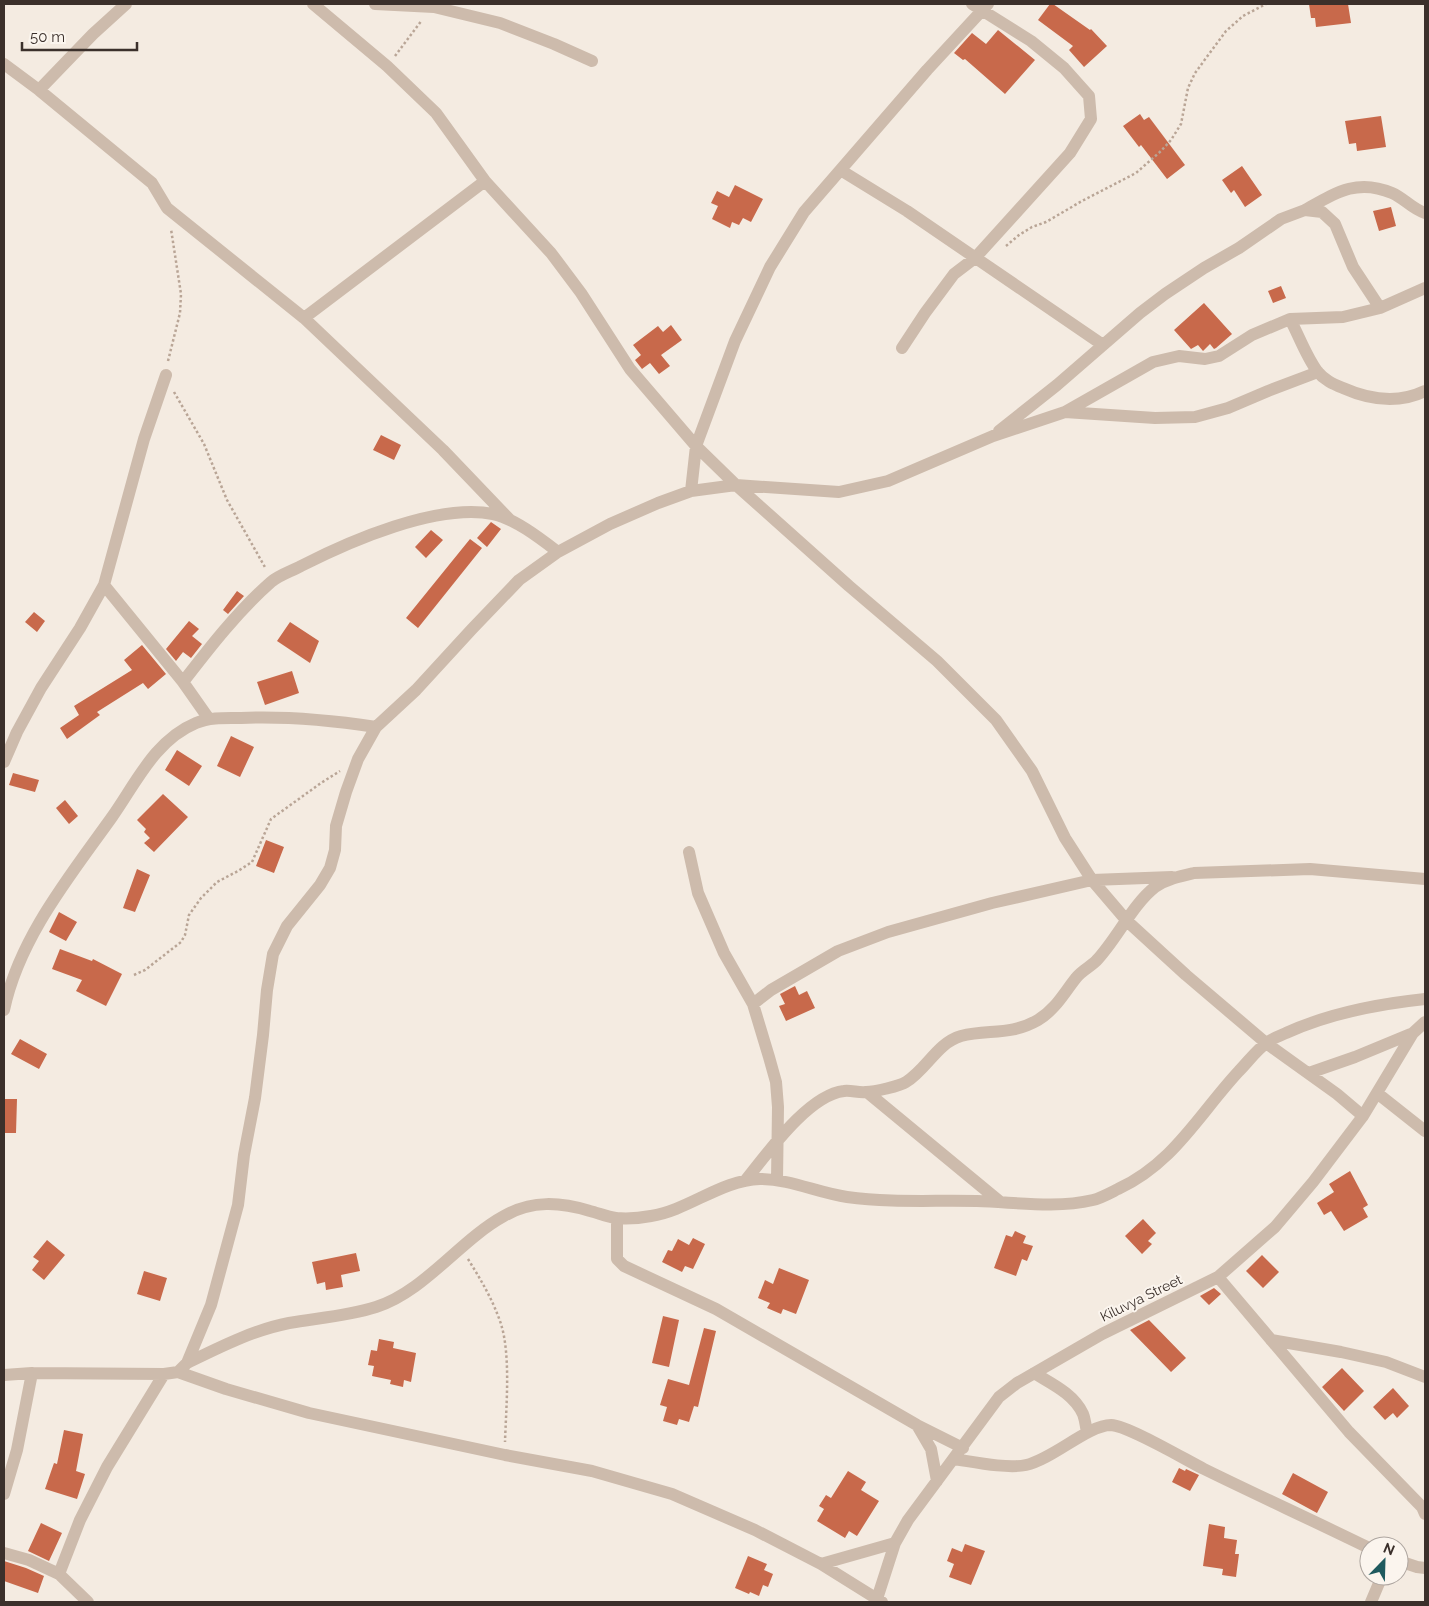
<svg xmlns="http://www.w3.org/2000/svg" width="1429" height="1606" font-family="Raleway,sans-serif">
	<rect width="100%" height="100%" fill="#f4ebe1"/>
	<!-- building -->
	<path fill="#c8694b" d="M 1050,4 L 1053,4 L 1090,30 L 1091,29 L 1107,46 L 1084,67 L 1069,50 L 1073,46 L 1038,20 Z
		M 1309,4 L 1348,4 L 1351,23 L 1316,27 L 1315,18 L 1311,18 Z
		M 998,30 L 1035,60 L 1005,94 L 965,59 L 963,60 L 954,53 L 972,33 L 986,44 Z
		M 1140,114 L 1144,120 L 1149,117 L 1185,165 L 1167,179 L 1141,145 L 1139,147 L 1123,126 Z
		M 1381,116 L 1386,147 L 1357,151 L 1356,143 L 1349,144 L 1345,121 Z
		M 1242,166 L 1262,195 L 1245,207 L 1234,190 L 1231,193 L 1222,180 Z
		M 735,185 L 763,199 L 751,222 L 743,218 L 739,225 L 732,222 L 730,228 L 712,219 L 718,206 L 711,203 L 717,191 L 729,197 Z
		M 1391,207 L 1396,226 L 1379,231 L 1373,211 Z
		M 1281,286 L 1286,298 L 1273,303 L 1268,291 Z
		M 1204,303 L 1232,334 L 1216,348 L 1214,349 L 1210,344 L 1203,351 L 1198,345 L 1191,349 L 1174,330 Z
		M 671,325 L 682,340 L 661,355 L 670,366 L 659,374 L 650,363 L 642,369 L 635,360 L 641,355 L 633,345 L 658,326 L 663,332 Z
		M 381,435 L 401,445 L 394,460 L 373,450 Z
		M 491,522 L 501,529 L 487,547 L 477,538 Z
		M 431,530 L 443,540 L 426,558 L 415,547 Z
		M 470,539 L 482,548 L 418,628 L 406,618 Z
		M 237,591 L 244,596 L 228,614 L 223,610 Z
		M 34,612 L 45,621 L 37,632 L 25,622 Z
		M 189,621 L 199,629 L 192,636 L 202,644 L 191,658 L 183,652 L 176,661 L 166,649 Z
		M 290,622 L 319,641 L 310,663 L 277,641 Z
		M 142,645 L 166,674 L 148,689 L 143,683 L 97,712 L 100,715 L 67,739 L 60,728 L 79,715 L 74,706 L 132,670 L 124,660 Z
		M 292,671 L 299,693 L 265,705 L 257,682 Z
		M 231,736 L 254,747 L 240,777 L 217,766 Z
		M 177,750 L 202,766 L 189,786 L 165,770 Z
		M 13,773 L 39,780 L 35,792 L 9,785 Z
		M 163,794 L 188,817 L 154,852 L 144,843 L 150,838 L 144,832 L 146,829 L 137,820 Z
		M 65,800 L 78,816 L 69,824 L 56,808 Z
		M 266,840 L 284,847 L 274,873 L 256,866 Z
		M 137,869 L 150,875 L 135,912 L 123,908 Z
		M 59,912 L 77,922 L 66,941 L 49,932 Z
		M 60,949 L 92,961 L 93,959 L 122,974 L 106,1006 L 76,991 L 82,980 L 52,969 Z
		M 795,986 L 799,995 L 807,991 L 815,1008 L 786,1021 L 779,1006 L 785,1004 L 780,994 Z
		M 20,1039 L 47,1054 L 39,1069 L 11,1054 Z
		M 4,1099 L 17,1099 L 16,1133 L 4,1133 Z
		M 1350,1171 L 1368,1205 L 1363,1208 L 1368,1217 L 1344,1231 L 1331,1211 L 1324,1215 L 1317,1203 L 1334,1192 L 1329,1184 Z
		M 1143,1219 L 1156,1233 L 1148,1241 L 1152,1244 L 1142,1254 L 1125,1236 Z
		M 1015,1231 L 1026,1236 L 1023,1243 L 1033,1246 L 1027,1261 L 1022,1259 L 1016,1276 L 994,1268 L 1006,1235 L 1012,1237 Z
		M 693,1238 L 705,1244 L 693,1269 L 685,1266 L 682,1272 L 662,1262 L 668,1250 L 672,1251 L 678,1239 L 689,1245 Z
		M 47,1240 L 65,1255 L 44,1280 L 32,1270 L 39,1261 L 33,1257 Z
		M 356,1253 L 360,1271 L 341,1275 L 343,1287 L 326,1290 L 325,1282 L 317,1284 L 312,1262 Z
		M 1262,1255 L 1279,1272 L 1263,1288 L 1246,1271 Z
		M 779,1268 L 809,1280 L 796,1314 L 783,1309 L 781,1314 L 767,1308 L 770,1303 L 758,1298 L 765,1280 L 773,1284 Z
		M 144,1271 L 167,1278 L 160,1301 L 137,1294 Z
		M 1214,1288 L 1221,1294 L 1209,1305 L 1200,1296 Z
		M 663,1316 L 679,1320 L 669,1367 L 652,1363 Z
		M 1149,1320 L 1186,1358 L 1171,1372 L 1130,1330 Z
		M 704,1328 L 716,1331 L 698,1407 L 694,1406 L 689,1422 L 679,1419 L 677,1425 L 663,1421 L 667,1407 L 660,1405 L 668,1379 L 689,1385 Z
		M 379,1339 L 394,1342 L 393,1348 L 416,1353 L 411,1382 L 404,1380 L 403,1387 L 390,1384 L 391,1380 L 372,1376 L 374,1366 L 368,1365 L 371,1350 L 377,1351 Z
		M 1342,1368 L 1364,1391 L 1344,1411 L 1322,1387 Z
		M 1393,1388 L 1409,1406 L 1397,1418 L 1393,1413 L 1385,1420 L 1373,1407 Z
		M 64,1430 L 83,1434 L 76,1471 L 85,1474 L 77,1499 L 45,1489 L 54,1463 L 57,1464 Z
		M 1179,1468 L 1185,1471 L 1186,1469 L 1199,1475 L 1190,1491 L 1172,1482 Z
		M 848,1471 L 866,1482 L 861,1490 L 879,1501 L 857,1536 L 849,1531 L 845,1538 L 817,1521 L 824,1509 L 819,1506 L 826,1495 L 831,1498 Z
		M 1293,1473 L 1328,1492 L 1317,1513 L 1282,1494 Z
		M 41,1523 L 62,1533 L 49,1561 L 28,1551 Z
		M 1209,1524 L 1225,1527 L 1224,1538 L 1237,1540 L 1235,1554 L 1239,1554 L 1236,1577 L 1222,1575 L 1223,1569 L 1203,1566 Z
		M 965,1544 L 985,1551 L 971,1585 L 949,1577 L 954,1564 L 947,1561 L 952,1548 L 962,1552 Z
		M 748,1556 L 767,1564 L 764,1570 L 773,1574 L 768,1587 L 763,1585 L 759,1596 L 750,1592 L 749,1594 L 735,1588 Z
		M 4,1561 L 26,1568 L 44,1576 L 38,1593 L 4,1581 Z"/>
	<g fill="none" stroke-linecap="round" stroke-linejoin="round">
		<!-- path -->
		<path stroke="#b9a596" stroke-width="2.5" stroke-dasharray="2.5 2.5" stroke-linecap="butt" d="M 395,56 L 422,20
			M 1006,246 L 1019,235 L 1032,227 L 1046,222 L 1082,201 L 1136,173 L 1161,151 L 1171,140 L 1181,124 L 1188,88 L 1195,73 L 1226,31 L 1243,16 L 1266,4
			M 168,361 L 180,313 L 181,294 L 171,229
			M 174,392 L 204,444 L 227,500 L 266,569
			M 134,975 L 145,970 L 181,942 L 185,935 L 189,915 L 201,898 L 217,882 L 238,871 L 252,862 L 271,819 L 321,783 L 340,771
			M 468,1259 C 481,1280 493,1300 501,1324 C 511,1356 506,1408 505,1442"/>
		<!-- minor -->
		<path stroke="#cdbbac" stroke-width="12" d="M 313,4 L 387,66 L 436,113 L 485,181 L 551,253 L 581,293 L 630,369 L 696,446 L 736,485 L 849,586 L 937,661 L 996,720 L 1032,771 L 1065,838 L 1092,880 L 1127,921 L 1186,975 L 1266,1043 L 1337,1094 L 1363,1116
			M 375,4 L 434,7 L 500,23 L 554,44 L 592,61
			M 4,64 L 39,90 L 152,183 L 167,208 L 304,318 L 443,450 L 510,520
			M 39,90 L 93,34 L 126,4
			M 842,171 L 907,211 L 1103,345
			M 1305,210 C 1335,193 1357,178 1392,193 C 1404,198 1412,209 1425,213
			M 304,318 L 485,181
			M 1290,319 C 1299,336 1306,356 1317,371 C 1324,380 1333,384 1343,388 C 1370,400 1398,404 1425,391
			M 902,348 L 925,313 L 954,274 L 975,258 L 1070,153 L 1091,119 L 1089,96 L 1064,68 L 1031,41 L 972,4
			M 1065,412 L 1155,418 L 1195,417 L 1228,408 L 1268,391 L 1318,372
			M 999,431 L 1057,385 L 1140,313 L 1165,294 L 1204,268 L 1239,248 L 1281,219 L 1305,210 L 1322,212 L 1335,224 L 1353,267 L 1380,308
			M 691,491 L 696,446 L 735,341 L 770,267 L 804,212 L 927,70 L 988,4
			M 104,585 L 183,682 L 209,719
			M 183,682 C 210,647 238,611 271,582 C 279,575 292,571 301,566 C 350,541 437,503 493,514 C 514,518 541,539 558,552
			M 4,762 L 17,732 L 41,688 L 80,628 L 104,585 L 144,439 L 166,375
			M 689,852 L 698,893 L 724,953 L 753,1004 L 769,1057 L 776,1082 L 778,1107 L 777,1180
			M 753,1004 L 771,990 L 838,951 L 888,932 L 992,903 L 1092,880 L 1172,877
			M 4,1010 C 19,938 70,876 112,817 C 136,783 155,740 196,723 C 210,717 226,718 241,718 C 288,716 330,720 376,727
			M 1309,1073 L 1355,1057 L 1413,1033
			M 867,1092 L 999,1201
			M 1377,1093 L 1425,1131
			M 745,1181 C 767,1154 808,1095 844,1091 C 851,1090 859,1093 866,1092 C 874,1092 900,1086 906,1082 C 927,1069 937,1043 961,1036 C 989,1029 1010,1036 1038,1020 C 1055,1010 1064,993 1076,978 C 1081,971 1090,967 1096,961 C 1117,939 1132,905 1155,887 C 1167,879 1181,876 1194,873 L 1310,869 L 1425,879
			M 617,1218 L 617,1259 L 624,1266 L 716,1309 L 917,1425 L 963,1448
			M 1218,1277 L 1349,1432 L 1422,1507 L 1425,1514
			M 1271,1340 L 1341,1352 L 1386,1362 L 1425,1377
			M 187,1363 C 220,1347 253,1330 289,1323 C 318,1318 348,1316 376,1307 C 424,1292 460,1240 504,1216 C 532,1200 560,1202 590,1211 C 598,1213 608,1217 616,1218 C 627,1219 640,1218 651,1216 C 689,1210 721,1180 760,1179 C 790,1179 818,1193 847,1197 C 890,1203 933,1200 977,1201 C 1015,1202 1055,1209 1093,1200 C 1101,1198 1110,1193 1118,1189 C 1174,1163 1199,1114 1239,1071 C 1248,1062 1257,1049 1268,1042 C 1273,1038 1280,1036 1286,1033 C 1330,1013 1377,1004 1425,999
			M 178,1372 L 226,1389 L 309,1413 L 505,1455 L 592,1471 L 672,1494 L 755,1530 L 821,1564 L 882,1602
			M 1034,1373 C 1052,1384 1074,1394 1083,1414 C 1085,1419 1086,1427 1087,1433
			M 4,1375 L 32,1373 L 164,1374 L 178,1372 L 187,1363 L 211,1305 L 238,1205 L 244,1155 L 255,1098 L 263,1035 L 267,990 L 273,954 L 287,926 L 320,885 L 330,868 L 335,850 L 336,826 L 346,792 L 358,759 L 376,727 L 416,690 L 472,629 L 519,580 L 558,552 L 610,524 L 658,503 L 691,491 L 736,485 L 839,492 L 888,481 L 993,436 L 1065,412 L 1153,362 L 1179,356 L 1205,359 L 1219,356 L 1252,335 L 1290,319 L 1343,317 L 1380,308 L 1425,288
			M 917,1425 L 931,1449 L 937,1481
			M 954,1459 C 974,1462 1007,1469 1026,1465 C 1053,1459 1088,1425 1111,1425 C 1129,1426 1186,1460 1204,1469 C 1259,1496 1314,1521 1369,1548
			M 4,1494 L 17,1450 L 32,1373
			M 4,1553 L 29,1560 L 59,1574 L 88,1602
			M 1399,1561 L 1417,1567 L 1425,1568
			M 821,1564 L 895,1543
			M 59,1574 L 80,1520 L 107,1467 L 164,1374
			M 876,1602 L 895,1543 L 908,1520 L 999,1397 L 1017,1383 L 1102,1334 L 1218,1277 L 1275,1227 L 1313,1182 L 1363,1116 L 1413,1033 L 1425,1022
			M 1371,1602 L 1382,1576"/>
	</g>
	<g text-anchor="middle" stroke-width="4" stroke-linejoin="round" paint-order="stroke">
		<!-- street labels -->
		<g font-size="14" fill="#3b302b" stroke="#fbf5ee">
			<text transform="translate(1141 1298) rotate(-26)" y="5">Kiluvya Street</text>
		</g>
	</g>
	<!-- border -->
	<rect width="1429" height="1606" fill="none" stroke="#3b302b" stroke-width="10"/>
	<!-- north arrow -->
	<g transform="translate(1384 1561) rotate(23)"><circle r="24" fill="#fbf5ee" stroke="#aea6a0"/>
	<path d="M0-4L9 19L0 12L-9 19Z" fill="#1f5a5e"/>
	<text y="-8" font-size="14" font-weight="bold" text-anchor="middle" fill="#3b302b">N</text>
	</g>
	<!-- scale -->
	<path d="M22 42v8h115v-8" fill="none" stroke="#3b302b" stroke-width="2.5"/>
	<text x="30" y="42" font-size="15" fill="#3b302b" stroke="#fbf5ee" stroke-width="4" paint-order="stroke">50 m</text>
</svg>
